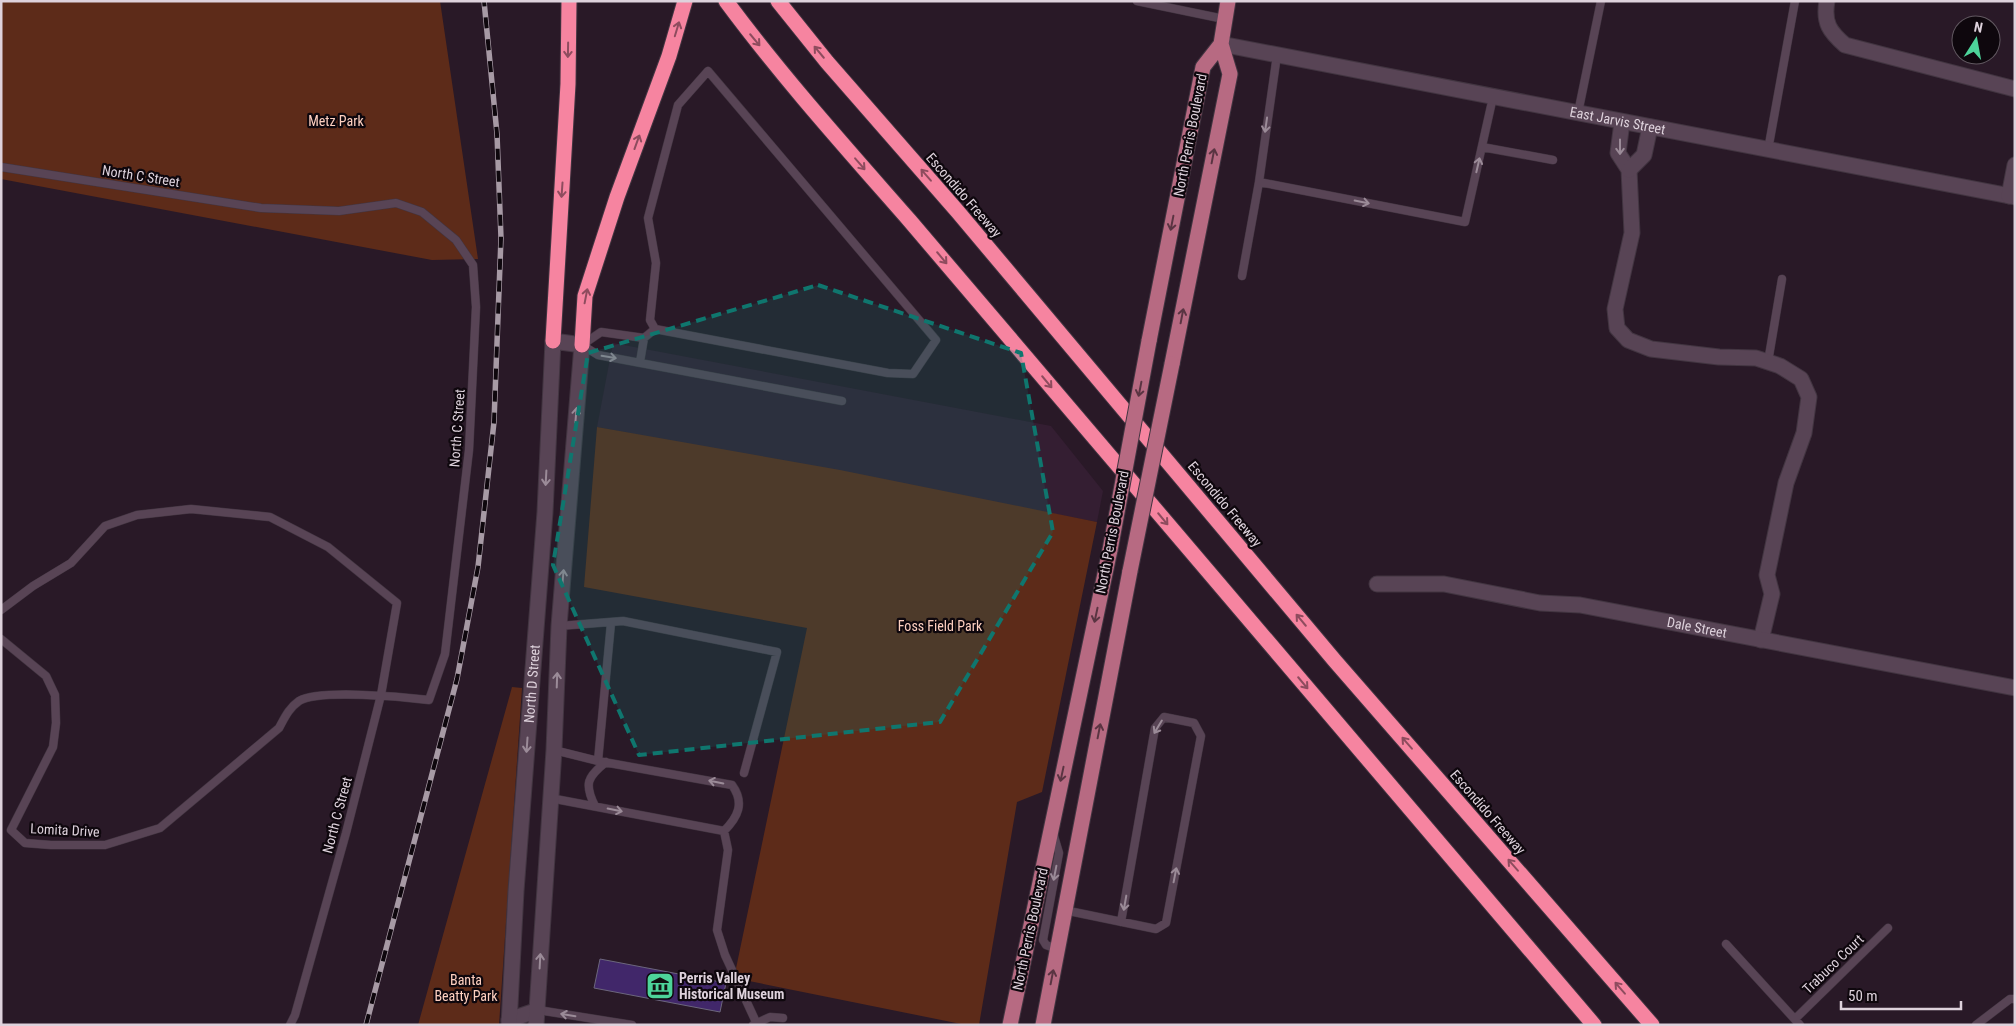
<svg xmlns="http://www.w3.org/2000/svg" width="2016" height="1026" font-family="'Roboto Condensed',sans-serif">
	<rect width="100%" height="100%" fill="#291927"/>
	<!-- built -->
	<path fill="#341e32" d="M 613,343 L 1051,426 L 1103,491 L 1097,522 L 597,427 Z"/>
	<!-- green -->
	<path fill="#5d2b19" d="M 1,1 L 440,1 L 478,259 L 432,260 L 1,179 Z
		M 597,427 L 840,470 L 1097,522 L 1042,792 L 1017,802 L 979,1025 L 966,1025 L 734,978 L 807,628 L 584,587 Z
		M 512,687 L 522,688 L 499,1025 L 418,1025 Z"/>
	<!-- building -->
	<path fill="#41276a" stroke="#6c667d" d="M 600,959 L 726,983 L 720,1012 L 594,988 Z"/>
	<g fill="none" stroke-linecap="round" stroke-linejoin="round">
		<defs>
			<path id="lane" d="M 1137,1 L 1224,19
				M 1277,55 L 1259,182 L 1465,222 L 1493,97
				M 708,71 L 936,340 L 913,374 L 888,373 L 655,329 L 650,320 L 656,263 L 648,218 L 678,105 Z
				M 1578,113 L 1601,1
				M 1482,147 L 1553,160
				M 1768,150 L 1795,1
				M 1,167 L 261,208 L 339,211 L 396,203 L 422,212 L 456,240 L 473,265 L 476,307 L 469,450 L 445,654 L 429,700 C 404,697 319,689 299,701 C 289,708 285,717 279,728 L 160,828 L 105,845 L 51,845 L 25,843 L 11,830 L 53,747 L 56,723 L 55,695 L 46,676 L 1,639
				M 1242,276 L 1259,182
				M 644,338 L 601,332 L 582,345 L 598,355 L 842,401
				M 640,362 L 644,338 L 655,329
				M 1768,362 L 1782,279
				M 1,610 L 33,586 L 71,563 L 105,526 L 137,515 L 191,509 L 270,517 L 328,547 L 397,603 L 381,695 L 346,833 L 295,1015 L 290,1025
				M 559,626 L 623,621 L 777,652 L 744,773
				M 598,761 L 611,623
				M 550,798 L 724,831 C 738,817 745,803 732,785 L 598,761 L 554,750
				M 595,806 C 584,784 587,777 606,762
				M 724,831 L 728,850 L 717,930 L 725,955 L 756,1022
				M 1053,833 L 1059,853 L 1043,940 L 1046,945 L 1057,949
				M 1064,910 L 1156,929 L 1166,923 L 1201,736 L 1194,723 L 1164,717 L 1155,728 L 1121,922
				M 1726,944 L 1800,1025
				M 538,1010 L 632,1025
				M 1795,1019 L 1888,928
				M 753,1025 L 770,1017 L 783,1018
				M 1976,1025 L 2010,999 L 2015,999"/>
			<g id="street">
				<path d="M 1827,1 C 1823,23 1830,32 1845,45 L 2015,89"/>
				<path id="s1" d="M 1221,44 L 2015,197"/>
				<path d="M 1622,122 L 1618,153 L 1629,170 L 1632,233 L 1615,309 L 1617,328 L 1628,340 L 1651,349 L 1719,357 L 1756,358 L 1780,366 L 1801,379 L 1809,397 L 1804,433 L 1786,483 L 1767,575 L 1772,594 L 1761,640"/>
				<path d="M 1629,170 L 1644,155 L 1650,127"/>
				<path d="M 2009,196 L 2015,165"/>
				<path id="s2" d="M 1377,584 L 1444,584 L 1540,603 L 1580,605 L 2015,688"/>
			</g>
			<g id="secondary">
				<path d="M 509,1020 L 538,1010"/>
				<path id="s3" d="M 509,1025 L 516,891 L 545,512 L 553,341 L 582,345 L 559,626 L 554,750 L 536,1025"/>
			</g>
			<path id="primary" d="M 1149,341 L 1203,67 L 1221,44
				M 1172,364 L 1230,74 L 1221,44 L 1228,1
				M 1010,1025 L 1110,550
				M 1043,1025 L 1130,571"/>
			<path id="highway" d="M 726,1 C 783,78 847,149 910,221 L 1594,1025
				M 778,1 L 827,62 L 958,212 L 1335,661 L 1652,1025
				M 553,341 L 568,84 L 569,1
				M 582,345 L 585,296 L 617,197 L 669,56 L 685,1"/>
		</defs>
		<!-- lane casing -->
		<use href="#lane" stroke="#423541" stroke-width="9"/>
		<!-- street casing -->
		<use href="#street" stroke="#423541" stroke-width="17"/>
		<!-- secondary casing -->
		<use href="#secondary" stroke="#423541" stroke-width="17"/>
		<!-- primary casing -->
		<use href="#primary" stroke="#423541" stroke-width="17"/>
		<!-- highway casing -->
		<use href="#highway" stroke="#423541" stroke-width="17"/>
		<!-- lane -->
		<use href="#lane" stroke="#584455" stroke-width="8"/>
		<!-- street -->
		<use href="#street" stroke="#584455" stroke-width="15"/>
		<!-- secondary -->
		<use href="#secondary" stroke="#584455" stroke-width="15"/>
		<!-- primary -->
		<use href="#primary" stroke="#b76a82" stroke-width="15"/>
		<!-- highway -->
		<use href="#highway" stroke="#f684a0" stroke-width="15"/>
		<defs>
			<path id="rail" d="M 366,1025 L 457,679 L 478,567 L 494,422 L 501,238 L 497,134 L 484,1"/>
		</defs>
		<!-- rail casing -->
		<use href="#rail" stroke="#a79aa5" stroke-width="5.5"/>
		<!-- rail -->
		<use href="#rail" stroke="#0e070d" stroke-width="4" stroke-dasharray="11" stroke-linecap="butt"/>
		<defs>
			<path id="primary-bridge" d="M 1110,550 L 1149,341
				M 1130,571 L 1172,364"/>
		</defs>
		<!-- primary-bridge casing -->
		<use href="#primary-bridge" stroke="#423541" stroke-width="17" stroke-linecap="butt"/>
		<!-- primary-bridge -->
		<use href="#primary-bridge" stroke="#b76a82" stroke-width="15"/>
	</g>
	<!-- one-way arrows -->
	<defs><path id="oneway-shaft" d="M-6 0H5M1.5-3L5.5 0L1.5 3" fill="none" stroke-width="1.6" stroke-linecap="round" stroke-linejoin="round" transform="scale(1.25)"/></defs>
	<g stroke="#8e4c5e">
		<use href="#oneway-shaft" transform="translate(677 29) rotate(-73)"/>
		<use href="#oneway-shaft" transform="translate(755 40) rotate(50)"/>
		<use href="#oneway-shaft" transform="translate(568 50) rotate(91)"/>
		<use href="#oneway-shaft" transform="translate(819 52) rotate(-130)"/>
		<use href="#oneway-shaft" transform="translate(637 142) rotate(-70)"/>
		<use href="#oneway-shaft" transform="translate(860 164) rotate(49)"/>
		<use href="#oneway-shaft" transform="translate(926 175) rotate(-131)"/>
		<use href="#oneway-shaft" transform="translate(562 190) rotate(94)"/>
		<use href="#oneway-shaft" transform="translate(942 258) rotate(50)"/>
		<use href="#oneway-shaft" transform="translate(586 296) rotate(-79)"/>
		<use href="#oneway-shaft" transform="translate(1047 382) rotate(50)"/>
		<use href="#oneway-shaft" transform="translate(1163 519) rotate(50)"/>
		<use href="#oneway-shaft" transform="translate(1301 620) rotate(-130)"/>
		<use href="#oneway-shaft" transform="translate(1303 683) rotate(50)"/>
		<use href="#oneway-shaft" transform="translate(1407 743) rotate(-131)"/>
		<use href="#oneway-shaft" transform="translate(1513 865) rotate(-131)"/>
		<use href="#oneway-shaft" transform="translate(1620 988) rotate(-131)"/>
	</g>
	<g stroke="#9b8b98">
		<use href="#oneway-shaft" transform="translate(1266 125) rotate(98)"/>
		<use href="#oneway-shaft" transform="translate(1620 147) rotate(90)"/>
		<use href="#oneway-shaft" transform="translate(1478 165) rotate(-77)"/>
		<use href="#oneway-shaft" transform="translate(1362 202) rotate(11)"/>
		<use href="#oneway-shaft" transform="translate(609 357) rotate(9)"/>
		<use href="#oneway-shaft" transform="translate(576 415) rotate(-85)"/>
		<use href="#oneway-shaft" transform="translate(546 478) rotate(93)"/>
		<use href="#oneway-shaft" transform="translate(563 577) rotate(-85)"/>
		<use href="#oneway-shaft" transform="translate(557 680) rotate(-88)"/>
		<use href="#oneway-shaft" transform="translate(1158 727) rotate(121)"/>
		<use href="#oneway-shaft" transform="translate(527 745) rotate(94)"/>
		<use href="#oneway-shaft" transform="translate(716 782) rotate(-169)"/>
		<use href="#oneway-shaft" transform="translate(615 810) rotate(11)"/>
		<use href="#oneway-shaft" transform="translate(1055 873) rotate(101)"/>
		<use href="#oneway-shaft" transform="translate(1175 875) rotate(-79)"/>
		<use href="#oneway-shaft" transform="translate(1125 903) rotate(100)"/>
		<use href="#oneway-shaft" transform="translate(540 961) rotate(-87)"/>
		<use href="#oneway-shaft" transform="translate(568 1015) rotate(-171)"/>
	</g>
	<g stroke="#5a3442">
		<use href="#oneway-shaft" transform="translate(1213 156) rotate(-79)"/>
		<use href="#oneway-shaft" transform="translate(1172 223) rotate(101)"/>
		<use href="#oneway-shaft" transform="translate(1182 316) rotate(-79)"/>
		<use href="#oneway-shaft" transform="translate(1140 389) rotate(101)"/>
		<use href="#oneway-shaft" transform="translate(1096 615) rotate(102)"/>
		<use href="#oneway-shaft" transform="translate(1099 731) rotate(-79)"/>
		<use href="#oneway-shaft" transform="translate(1062 774) rotate(102)"/>
		<use href="#oneway-shaft" transform="translate(1052 977) rotate(-79)"/>
	</g>
	<!-- marked area -->
	<path fill="#0f766e" fill-opacity="0.2" stroke="#0f766e" stroke-width="4" stroke-dasharray="10 6" stroke-linejoin="round" d="M 818,285 L 1021,353 L 1053,532 L 940,722 L 639,755 L 553,565 L 588,353 Z"/>
	<!-- icons -->
	<defs>
		<symbol id="museum-square" viewBox="-11 -11 22 22"><rect x="-9" y="-9" width="18" height="18" rx="4" fill="#4dd39a" stroke="#0e070d"/><path d="M0-6L6-3V-2H-6V-3ZM-5-1h2V3h-2ZM-1-1h2V3h-2ZM3-1h2V3H3ZM-6 4H6V6H-6Z" fill="#111"/></symbol>
	</defs>
	<g fill-rule="evenodd">
		<use href="#museum-square" x="644" y="970" width="32" height="32"/>
	</g>
	<g text-anchor="middle" stroke-width="4.5" stroke-linejoin="round" paint-order="stroke">
		<!-- park labels -->
		<g font-size="14" fill="#fed0c0" stroke="#0e070d">
			<text x="336" y="126">Metz Park</text>
			<text x="940" y="631">Foss Field Park</text>
			<text x="466" y="985">Banta<tspan x="466" dy="16">Beatty Park</tspan></text>
		</g>
		<!-- street labels -->
		<g font-size="14" fill="#ded2dc" stroke="#0e070d">
			<text dy="5" stroke="none"><textPath href="#s1" startOffset="404">East Jarvis Street</textPath></text>
			<text transform="translate(1190 135) rotate(-79)" y="5">North Perris Boulevard</text>
			<text transform="translate(141 176) rotate(9)" y="5">North C Street</text>
			<text transform="translate(964 195) rotate(49)" y="5">Escondido Freeway</text>
			<text transform="translate(457 428) rotate(-86)" y="5">North C Street</text>
			<text transform="translate(1225 504) rotate(50)" y="5">Escondido Freeway</text>
			<text transform="translate(1112 532) rotate(-79)" y="5">North Perris Boulevard</text>
			<text dy="5" stroke="none"><textPath href="#s2" startOffset="324">Dale Street</textPath></text>
			<text dy="5" stroke="none"><textPath href="#s3" startOffset="342">North D Street</textPath></text>
			<text transform="translate(1488 812) rotate(49)" y="5">Escondido Freeway</text>
			<text transform="translate(337 815) rotate(-75)" y="5">North C Street</text>
			<text transform="translate(65 830) rotate(3)" y="5">Lomita Drive</text>
			<text transform="translate(1030 929) rotate(-78)" y="5">North Perris Boulevard</text>
			<text transform="translate(1833 964) rotate(-44)" y="5">Trabuco Court</text>
		</g>
		<!-- poi labels -->
		<g font-size="14" font-weight="bold" fill="#ded2dc" stroke="#0e070d" text-anchor="start">
			<text x="679" y="983">Perris Valley<tspan x="679" dy="16">Historical Museum</tspan></text>
		</g>
	</g>
	<!-- border -->
	<rect width="2016" height="1026" fill="none" stroke="#ded2dc" stroke-width="5"/>
	<!-- north arrow -->
	<g transform="translate(1976 40) rotate(11)"><circle r="24" fill="#0e070d" stroke="#615860"/>
	<path d="M0-4L9 19L0 12L-9 19Z" fill="#4dd39a"/>
	<text y="-8" font-size="14" font-weight="bold" text-anchor="middle" fill="#ded2dc">N</text>
	</g>
	<!-- scale -->
	<path d="M1841 1001v8h120v-8" fill="none" stroke="#ded2dc" stroke-width="2.5"/>
	<text x="1848" y="1001" font-size="15" fill="#ded2dc" stroke="#0e070d" stroke-width="4" paint-order="stroke">50 m</text>
</svg>
